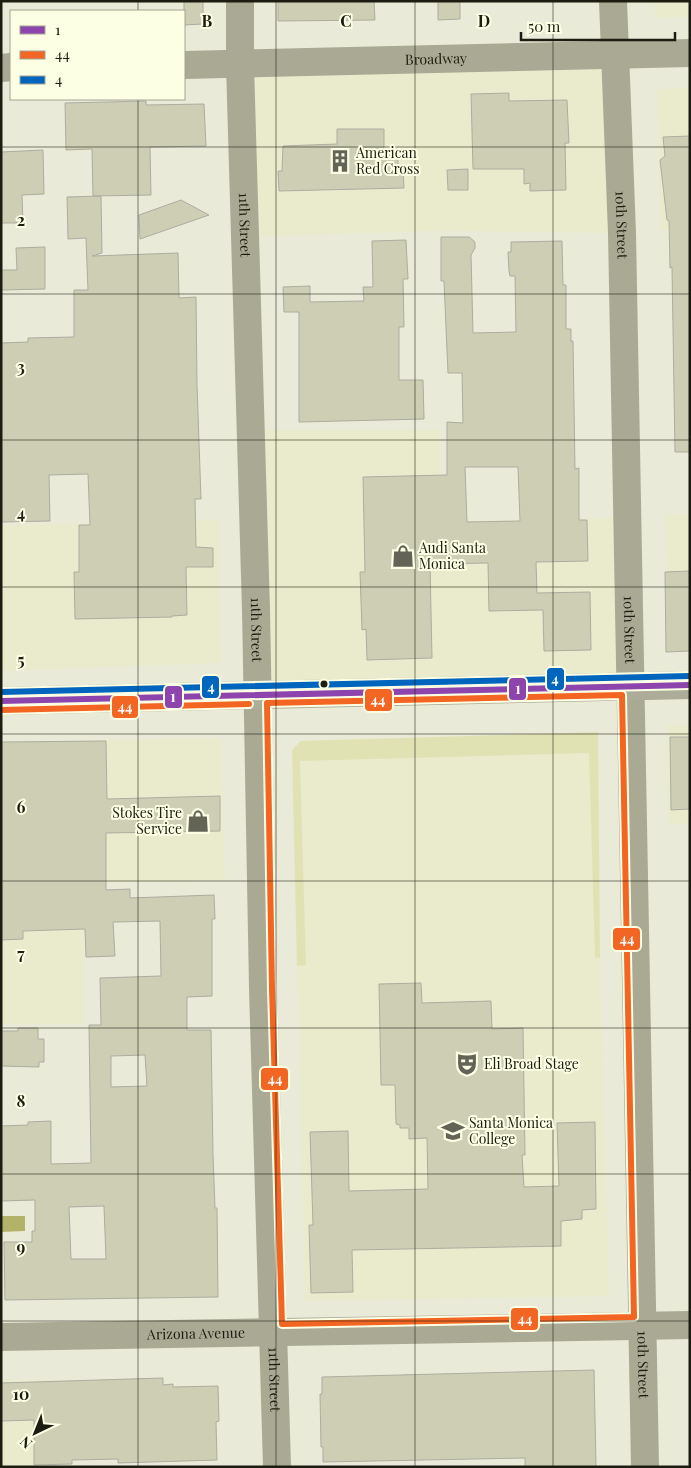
<svg xmlns="http://www.w3.org/2000/svg" width="691" height="1468" font-family="'Playfair Display',serif">
	<rect width="100%" height="100%" fill="#eaead9"/>
	<!-- built -->
	<path fill="#eaebcd" d="M 654,1 L 690,1 L 690,17 L 655,18 Z
		M 614,55 L 622,233 L 435,231 L 245,237 L 240,65 Z
		M 690,88 L 690,230 L 660,230 L 657,89 Z
		M 251,430 L 440,430 L 442,521 L 627,518 L 631,686 L 258,696 Z
		M 665,514 L 690,514 L 690,652 L 668,652 Z
		M 219,520 L 221,663 L 1,671 L 1,525 Z
		M 690,725 L 690,824 L 668,824 L 666,726 Z
		M 598,732 L 600,958 L 609,1296 L 305,1301 L 292,750 L 301,741 Z
		M 221,738 L 225,880 L 82,883 L 85,1024 L 1,1024 L 1,742 Z
		M 1,1380 L 73,1380 L 73,1467 L 1,1467 Z"/>
	<!-- green -->
	<path fill="#e1e2b4" d="M 598,732 L 600,958 L 595,957 L 589,753 L 300,761 L 306,965 L 297,966 L 292,750 L 301,741 Z"/>
	<!-- water -->
	<path fill="#b1b369" d="M 1,1216 L 25,1216 L 25,1231 L 1,1232 Z"/>
	<!-- building -->
	<path fill="#cdceb4" stroke="#adada0" fill-rule="evenodd" d="M 184,1 L 203,1 L 203,24 L 184,25 Z
		M 278,1 L 374,1 L 375,20 L 278,21 Z
		M 438,1 L 460,1 L 460,19 L 438,20 Z
		M 509,93 L 509,101 L 567,100 L 569,143 L 565,143 L 566,190 L 530,191 L 530,183 L 524,184 L 524,169 L 473,169 L 471,94 Z
		M 146,101 L 146,105 L 204,104 L 206,146 L 150,147 L 151,195 L 93,196 L 92,149 L 66,150 L 65,103 Z
		M 337,129 L 384,129 L 384,152 L 398,152 L 398,169 L 403,169 L 404,188 L 279,191 L 278,171 L 282,171 L 283,146 L 337,144 Z
		M 690,136 L 690,452 L 675,452 L 672,267 L 670,268 L 669,221 L 667,220 L 660,160 L 665,156 L 663,137 Z
		M 43,150 L 44,194 L 22,195 L 23,223 L 1,223 L 1,152 Z
		M 468,169 L 468,190 L 448,190 L 447,170 Z
		M 101,196 L 102,253 L 92,256 L 178,253 L 179,298 L 196,297 L 197,385 L 201,499 L 195,499 L 196,547 L 213,548 L 213,567 L 186,567 L 187,615 L 172,616 L 172,617 L 75,619 L 74,572 L 79,572 L 79,525 L 90,525 L 88,474 L 49,475 L 50,521 L 1,522 L 1,343 L 28,342 L 28,338 L 74,337 L 74,290 L 88,290 L 86,238 L 68,239 L 67,197 Z
		M 181,200 L 209,215 L 140,239 L 139,215 Z
		M 441,237 L 469,237 L 475,242 L 475,248 L 471,255 L 473,333 L 516,332 L 515,276 L 510,276 L 509,271 L 508,252 L 511,252 L 511,242 L 562,241 L 563,285 L 566,285 L 566,329 L 571,329 L 571,341 L 573,341 L 575,469 L 579,468 L 579,520 L 587,520 L 588,561 L 536,562 L 537,593 L 590,592 L 591,650 L 544,651 L 543,610 L 489,611 L 488,563 L 430,564 L 432,658 L 367,660 L 366,629 L 362,630 L 360,572 L 365,572 L 363,477 L 447,475 L 447,422 L 463,423 L 462,373 L 448,373 L 444,281 L 441,281 ZM 465,467 L 518,467 L 520,521 L 467,522 Z
		M 406,240 L 408,279 L 403,279 L 404,327 L 399,327 L 399,380 L 423,380 L 424,419 L 299,422 L 299,312 L 284,312 L 283,287 L 310,286 L 310,302 L 364,301 L 363,287 L 373,287 L 372,241 Z
		M 45,247 L 45,289 L 1,290 L 1,270 L 17,270 L 16,248 Z
		M 690,571 L 690,651 L 666,652 L 665,572 Z
		M 670,737 L 690,737 L 690,809 L 671,810 Z
		M 106,741 L 107,799 L 220,796 L 220,831 L 106,833 L 106,890 L 130,889 L 130,898 L 214,895 L 215,919 L 212,919 L 212,996 L 187,997 L 187,1030 L 211,1030 L 213,1155 L 215,1208 L 217,1208 L 218,1297 L 5,1300 L 4,1242 L 32,1242 L 32,1231 L 35,1231 L 35,1200 L 1,1201 L 1,1126 L 28,1125 L 28,1122 L 51,1121 L 51,1164 L 91,1163 L 89,1025 L 101,1025 L 100,978 L 161,976 L 160,921 L 113,922 L 115,956 L 86,957 L 85,929 L 23,931 L 23,939 L 1,940 L 1,742 ZM 145,1055 L 147,1086 L 111,1087 L 111,1056 ZM 104,1206 L 106,1259 L 71,1259 L 69,1207 Z
		M 421,983 L 422,1003 L 491,1001 L 492,1029 L 523,1028 L 525,1155 L 522,1155 L 524,1187 L 559,1186 L 557,1123 L 595,1122 L 596,1209 L 582,1210 L 582,1219 L 561,1221 L 561,1246 L 352,1250 L 353,1292 L 311,1293 L 309,1225 L 313,1225 L 310,1132 L 348,1131 L 349,1191 L 428,1189 L 427,1138 L 409,1139 L 409,1128 L 400,1128 L 400,1125 L 396,1124 L 395,1085 L 381,1085 L 379,984 Z
		M 18,1028 L 38,1028 L 38,1039 L 44,1039 L 44,1062 L 39,1062 L 39,1067 L 1,1066 L 1,1031 L 18,1031 Z
		M 594,1370 L 596,1467 L 525,1467 L 525,1458 L 323,1462 L 323,1447 L 321,1447 L 320,1394 L 322,1394 L 322,1377 Z
		M 163,1378 L 163,1385 L 173,1384 L 173,1387 L 218,1386 L 219,1421 L 216,1422 L 217,1460 L 118,1463 L 118,1459 L 72,1460 L 72,1464 L 34,1465 L 34,1420 L 1,1421 L 1,1383 Z"/>
	<g fill="none" stroke-linecap="round" stroke-linejoin="round">
		<!-- minor -->
		<g stroke="#a9a994" stroke-width="28">
			<path id="s1" d="M 240,1 L 240,65 L 256,610 L 263,988 L 277,1467"/>
			<path id="s2" d="M 613,1 L 622,233 L 645,1467"/>
			<path id="s3" d="M 184,65 L 690,53"/>
			<path d="M 1,68 L 11,67"/>
			<path id="s4" d="M 1,1337 L 690,1325"/>
		</g>
		<!-- major -->
		<path stroke="#acac98" stroke-width="28" d="M 1,701 L 690,685"/>
		<defs>
			<path id="bus-1" d="M 1,701 L 690,685"/>
			<path id="bus-2" d="M 622,695 L 634,1317 L 282,1324 L 272,988 L 267,703 Z
				M 1,710 L 249,704"/>
			<path id="bus-3" d="M 1,692 L 690,676"/>
		</defs>
		<!-- bus-1 casing -->
		<use href="#bus-1" stroke="#fdffe5" stroke-width="10"/>
		<!-- bus-2 casing -->
		<use href="#bus-2" stroke="#fdffe5" stroke-width="10"/>
		<!-- bus-3 casing -->
		<use href="#bus-3" stroke="#fdffe5" stroke-width="10"/>
		<!-- bus-1 -->
		<use href="#bus-1" stroke="#8e44ad" stroke-width="6"/>
		<!-- bus-2 -->
		<use href="#bus-2" stroke="#f26522" stroke-width="6"/>
		<!-- bus-3 -->
		<use href="#bus-3" stroke="#0065bd" stroke-width="6"/>
	</g>
	<!-- grid -->
	<path fill="none" stroke="#1c1c10" stroke-width="1" stroke-opacity="0.55" d="M 138,1 L 138,11M 276,1 L 276,1467M 415,1 L 415,1467M 553,1 L 553,1467M 138,99 L 138,1467M 1,147 L 690,147M 1,294 L 690,294M 1,440 L 690,440M 1,587 L 690,587M 1,734 L 690,734M 1,881 L 690,881M 1,1028 L 690,1028M 1,1174 L 690,1174M 1,1321 L 690,1321"/>
	<!-- icons -->
	<defs>
		<symbol id="building-bare" viewBox="-9 -9 18 18"><path d="M-4-6H4V6H1V3H-1V6H-4ZM-2.5-4.3h1.7v1.8h-1.7ZM.8-4.3h1.7v1.8H.8ZM-2.5-1h1.7V.8h-1.7ZM.8-1h1.7V.8H.8Z" fill="#646456" stroke="#fdffe5" stroke-width="2.5" paint-order="stroke"/></symbol>
		<symbol id="shop-bare" viewBox="-9 -9 18 18"><path d="M-5-2.5h2.3a2.7 3.5 0 0 1 5.4 0H5L5.5 6h-11ZM-1.5-2.5h3a1.5 2.3 0 0 0-3 0Z" fill="#646456" stroke="#fdffe5" stroke-width="2.5" paint-order="stroke"/></symbol>
		<symbol id="theatre-bare" viewBox="-9 -9 18 18"><path d="M-5-5.5Q0-4 5-5.5V0Q5 5 0 6Q-5 5-5 0ZM-3.3-2.5H-1v1.5H-3.3ZM1-2.5H3.3v1.5H1ZM-2.8 1Q0 5.5 2.8 1Z" fill="#646456" stroke="#fdffe5" stroke-width="2.5" paint-order="stroke"/></symbol>
		<symbol id="university-bare" viewBox="-9 -9 18 18"><path d="M0-5L7-2L0 1L-7-2ZM-4 1L0 2.5L4 1V4Q0 6-4 4Z" fill="#646456" stroke="#fdffe5" stroke-width="2.5" paint-order="stroke"/></symbol>
	</defs>
	<g fill-rule="evenodd">
		<use href="#building-bare" x="324" y="145" width="32" height="32"/>
		<use href="#shop-bare" x="387" y="540" width="32" height="32"/>
		<use href="#shop-bare" x="182" y="805" width="32" height="32"/>
		<use href="#theatre-bare" x="451" y="1048" width="32" height="32"/>
		<use href="#university-bare" x="437" y="1115" width="32" height="32"/>
	</g>
	<!-- markers -->
	<circle fill="#1c1c10" stroke="#fdffe5" stroke-width="2" cx="324" cy="684" r="4.5"/>
	<g text-anchor="middle" stroke-width="4" stroke-linejoin="round" paint-order="stroke">
		<!-- street labels -->
		<g font-size="14" fill="#1c1c10" stroke="#fdffe5">
			<text dy="5" stroke="none"><textPath href="#s3" startOffset="252">Broadway</textPath></text>
			<text dy="5" stroke="none"><textPath href="#s1" startOffset="224">11th Street</textPath></text>
			<text dy="5" stroke="none"><textPath href="#s2" startOffset="224">10th Street</textPath></text>
			<text dy="5" stroke="none"><textPath href="#s1" startOffset="629">11th Street</textPath></text>
			<text dy="5" stroke="none"><textPath href="#s2" startOffset="629">10th Street</textPath></text>
			<text dy="5" stroke="none"><textPath href="#s4" startOffset="195">Arizona Avenue</textPath></text>
			<text dy="5" stroke="none"><textPath href="#s2" startOffset="1364">10th Street</textPath></text>
			<text dy="5" stroke="none"><textPath href="#s1" startOffset="1379">11th Street</textPath></text>
		</g>
		<!-- poi labels -->
		<g font-size="14" fill="#1c1c10" stroke="#fdffe5" text-anchor="start">
			<text x="356" y="158">American<tspan x="356" dy="16">Red Cross</tspan></text>
			<text x="419" y="553">Audi Santa<tspan x="419" dy="16">Monica</tspan></text>
			<text x="182" y="818" text-anchor="end">Stokes Tire<tspan x="182" dy="16">Service</tspan></text>
			<text x="484" y="1069">Eli Broad Stage</text>
			<text x="469" y="1128">Santa Monica<tspan x="469" dy="16">College</tspan></text>
		</g>
	</g>
	<g font-size="16" text-anchor="middle" font-weight="bold" fill="#1c1c10" stroke="#fdffe5" stroke-width="4" stroke-linejoin="round" paint-order="stroke">
		<text x="207" y="27">B</text>
		<text x="346" y="27">C</text>
		<text x="484" y="27">D</text>
		<text x="21" y="226">2</text>
		<text x="21" y="373">3</text>
		<text x="21" y="519">4</text>
		<text x="21" y="666">5</text>
		<text x="21" y="813">6</text>
		<text x="21" y="960">7</text>
		<text x="21" y="1107">8</text>
		<text x="21" y="1253">9</text>
		<text x="21" y="1400">10</text>
	</g>
	<g stroke="#fdffe5" stroke-width="2">
		<rect x="546" y="667" width="19" height="24" rx="5" fill="#0065bd"/>
		<rect x="201" y="675" width="19" height="24" rx="5" fill="#0065bd"/>
		<rect x="508" y="677" width="19" height="24" rx="5" fill="#8e44ad"/>
		<rect x="164" y="685" width="19" height="24" rx="5" fill="#8e44ad"/>
		<rect x="364" y="688" width="29" height="24" rx="5" fill="#f26522"/>
		<rect x="111" y="695" width="28" height="24" rx="5" fill="#f26522"/>
		<rect x="612" y="927" width="29" height="24" rx="5" fill="#f26522"/>
		<rect x="260" y="1067" width="29" height="24" rx="5" fill="#f26522"/>
		<rect x="510" y="1307" width="29" height="24" rx="5" fill="#f26522"/>
	</g>
	<g font-size="14" text-anchor="middle" font-weight="bold" fill="#fff">
		<text x="555" y="684">4</text>
		<text x="211" y="692">4</text>
		<text x="518" y="694">1</text>
		<text x="173" y="702">1</text>
		<text x="378" y="705">44</text>
		<text x="125" y="712">44</text>
		<text x="627" y="944">44</text>
		<text x="275" y="1084">44</text>
		<text x="525" y="1324">44</text>
	</g>
	<!-- border -->
	<rect width="691" height="1468" fill="none" stroke="#1c1c10" stroke-width="5"/>
	<!-- legend -->
	<rect x="10" y="10" width="175" height="90" fill="#fdffe5" stroke="#a3a490"/>
	<rect x="20" y="26" width="25" height="8" fill="#8e44ad" stroke="#a3a490"/>
	<text x="55" y="35" font-size="15" fill="#1c1c10">1</text>
	<rect x="20" y="51" width="25" height="8" fill="#f26522" stroke="#a3a490"/>
	<text x="55" y="60" font-size="15" fill="#1c1c10">44</text>
	<rect x="20" y="76" width="25" height="8" fill="#0065bd" stroke="#a3a490"/>
	<text x="55" y="85" font-size="15" fill="#1c1c10">4</text>
	<!-- north arrow -->
	<g transform="translate(35 1433) rotate(223)" stroke="#fdffe5" stroke-width="4" paint-order="stroke">
	<path d="M0-4L9 19L0 12L-9 19Z" fill="#1c1c10"/>
	<text y="-8" font-size="14" font-weight="bold" text-anchor="middle" fill="#1c1c10">N</text>
	</g>
	<!-- scale -->
	<path d="M521 32v8h154v-8" fill="none" stroke="#1c1c10" stroke-width="2.5"/>
	<text x="528" y="32" font-size="15" fill="#1c1c10" stroke="#fdffe5" stroke-width="4" paint-order="stroke">50 m</text>
</svg>
